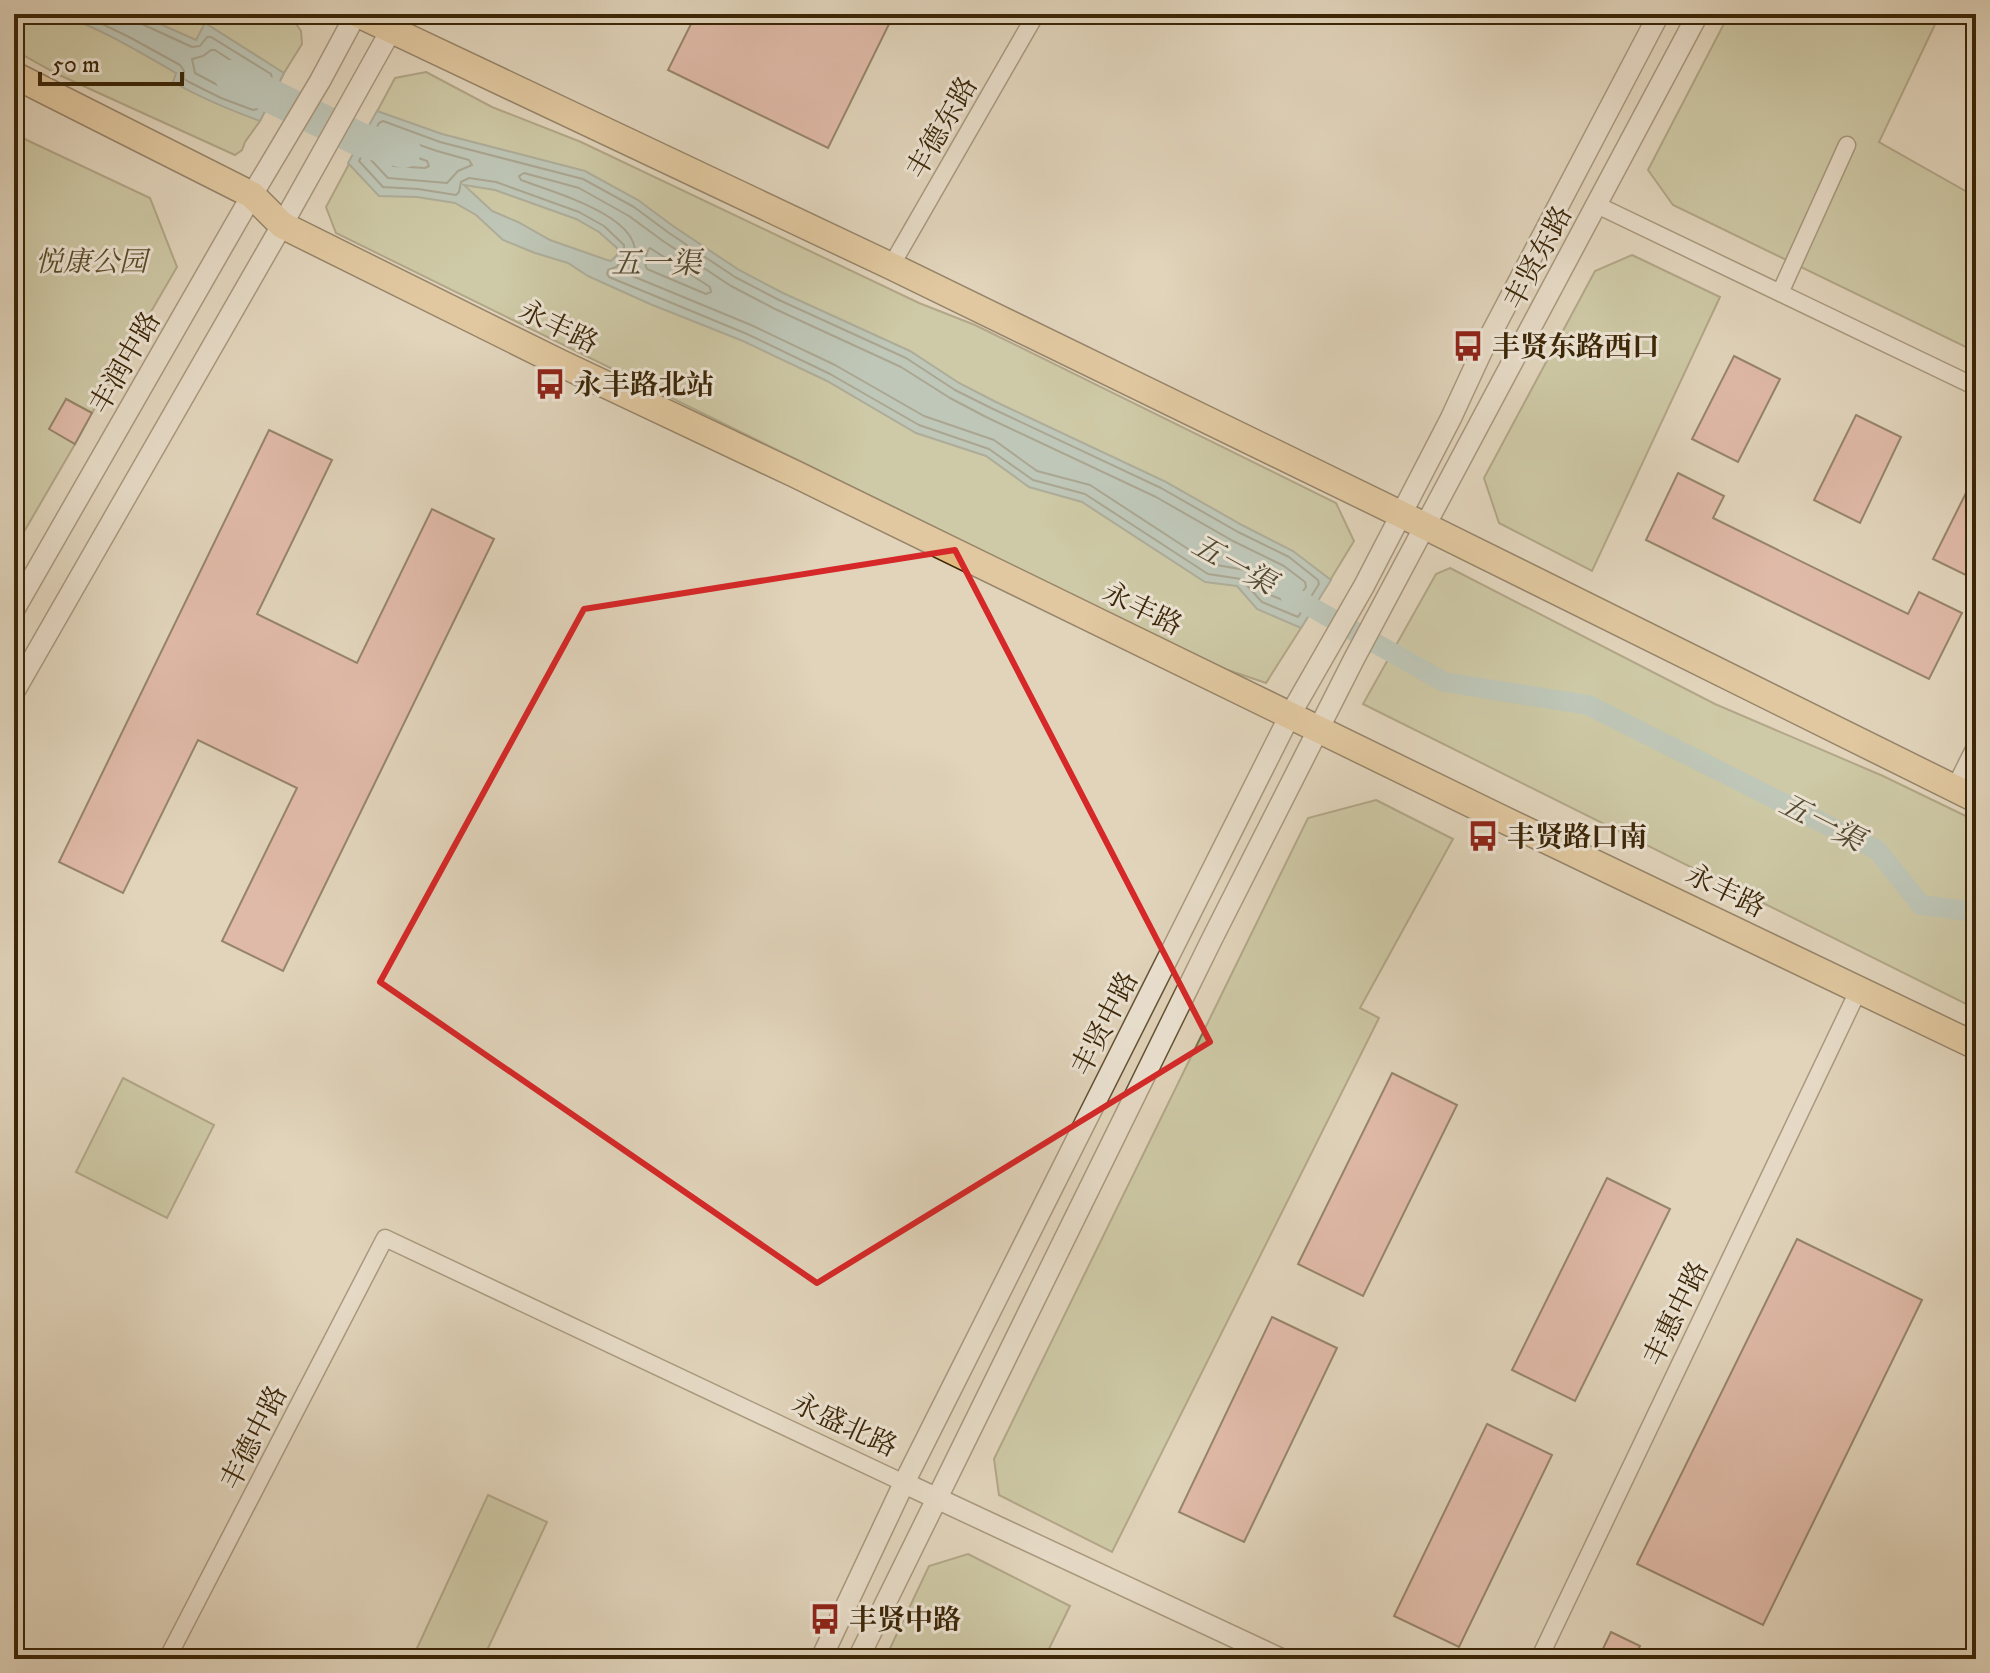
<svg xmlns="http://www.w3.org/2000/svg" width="1990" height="1673" font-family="'IM FELL DW Pica','Noto Serif SC',serif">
	<rect width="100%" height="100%" fill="#e1d4bb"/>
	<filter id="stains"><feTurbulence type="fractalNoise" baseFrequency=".0025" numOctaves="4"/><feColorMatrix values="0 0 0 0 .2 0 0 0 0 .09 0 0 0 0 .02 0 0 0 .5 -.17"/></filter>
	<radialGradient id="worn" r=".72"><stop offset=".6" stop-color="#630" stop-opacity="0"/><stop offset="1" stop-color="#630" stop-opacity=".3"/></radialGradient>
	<!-- green -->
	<path fill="#b6bc8d" stroke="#78714a" stroke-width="2" d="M 14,14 L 282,14 L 292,18 L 301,31 L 302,44 L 284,73 L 260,121 L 245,142 L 242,150 L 235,155 L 57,74 L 14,50 Z
		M 1729,14 L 1940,14 L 1879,142 L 1976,197 L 1976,352 L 1673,205 L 1648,170 Z
		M 426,72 L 492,107 L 581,142 L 919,303 L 975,325 L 1336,503 L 1354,541 L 1301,628 L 1266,683 L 1219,667 L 336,233 L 326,207 L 395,78 Z
		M 14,134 L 150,198 L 177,267 L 92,413 L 66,399 L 75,444 L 14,549 Z
		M 1632,255 L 1720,297 L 1592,571 L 1499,523 L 1484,478 L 1595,271 Z
		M 1450,568 L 1715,704 L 1883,776 L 1976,821 L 1976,1009 L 1363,704 L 1436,574 Z
		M 1376,800 L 1453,839 L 1360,1008 L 1379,1018 L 1112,1552 L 999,1495 L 994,1459 L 1308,818 Z
		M 123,1078 L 214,1125 L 167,1218 L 76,1172 Z
		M 488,1495 L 547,1522 L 483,1659 L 412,1659 Z
		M 968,1554 L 1070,1606 L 1044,1659 L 885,1659 L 929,1566 Z"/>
	<!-- water -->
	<path fill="#94b8b4" stroke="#707e6f" stroke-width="2" fill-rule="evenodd" d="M 57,14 L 138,14 L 196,40 L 205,23 L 284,73 L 260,121 C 230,110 201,98 173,82 L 176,73 C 138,51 99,27 57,14 Z
		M 377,111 L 442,134 L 585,171 L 638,200 L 673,226 L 739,270 L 783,293 L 910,351 L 959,383 L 994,401 L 1164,481 L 1242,525 L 1293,551 L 1331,580 L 1301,628 L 1257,609 L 1237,586 L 1205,582 L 1082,502 L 1029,487 L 986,456 L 916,433 L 827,381 L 743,341 L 650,304 L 588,276 L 568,263 L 535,253 L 503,240 L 476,215 L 455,203 L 417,197 L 379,196 L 348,163 ZM 464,185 L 495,190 L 576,219 L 599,232 L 617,248 L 617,255 L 611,261 L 607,260 L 550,240 L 518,222 L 492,211 Z"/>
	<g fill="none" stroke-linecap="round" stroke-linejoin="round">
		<!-- shore -->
		<path stroke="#686f5e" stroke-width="2" d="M 82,14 L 131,38 L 180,65 L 184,71 L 184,79 L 189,82 L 221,98 L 253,110 L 257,109 L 272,79 L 271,74 L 211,37 L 207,37 L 200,46 L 192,47 L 142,24 L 139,20 L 138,14
			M 211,50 L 215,50 L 258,78 L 259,82 L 252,97 L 248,98 L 225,89 L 195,73 L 192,59 L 203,56 Z
			M 383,121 L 440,142 L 583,179 L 634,207 L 669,233 L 735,277 L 779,300 L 906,358 L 955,390 L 991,408 L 1161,488 L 1238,532 L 1289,557 L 1318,580 L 1319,584 L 1298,617 L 1262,602 L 1241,579 L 1208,574 L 1085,494 L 1033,480 L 989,449 L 919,425 L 830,374 L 747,334 L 609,277 L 607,274 L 608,270 L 616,267 L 624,259 L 624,245 L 604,226 L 579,212 L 496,182 L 469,178 L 461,182 L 459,192 L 456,195 L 418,189 L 383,187 L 359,161 L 379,123 Z
			M 388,134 L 437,151 L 469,160 L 472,165 L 458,171 L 447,183 L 388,178 L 371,160 L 384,135 Z
			M 394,149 L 427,161 L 429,166 L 425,168 L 393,166 L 386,157 L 390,150 Z
			M 524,173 L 579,188 L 629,216 L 663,241 L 731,286 L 775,309 L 901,367 L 950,398 L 986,417 L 1156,497 L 1233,541 L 1284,566 L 1305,582 L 1306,587 L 1293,604 L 1268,594 L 1245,570 L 1211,564 L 1090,485 L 1037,471 L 994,440 L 924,416 L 835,365 L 751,325 L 630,275 L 628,271 C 664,221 551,192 521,180 L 519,176 Z
			M 650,248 L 710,287 L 711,292 L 706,294 L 647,269 C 644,265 646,251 650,248 Z"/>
		<!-- canal -->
		<path stroke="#94b8b4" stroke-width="20" d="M 1290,595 L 1444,682 L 1588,705 L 1877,850 L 1921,905 L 1976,912"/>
		<!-- river -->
		<path stroke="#94b8b4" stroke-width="34" d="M 232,77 L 361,140 L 404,151"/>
	</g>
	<!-- building -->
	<path fill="#de9c91" stroke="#3b2607" stroke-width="2" d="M 696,14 L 894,14 L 828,148 L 668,70 Z
		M 1734,356 L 1780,379 L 1738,462 L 1692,439 Z
		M 66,399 L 92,413 L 75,444 L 49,429 Z
		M 1856,415 L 1901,437 L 1860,523 L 1814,500 Z
		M 269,430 L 332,460 L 257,614 L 357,663 L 432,509 L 494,539 L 283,971 L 222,941 L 297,788 L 198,740 L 123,893 L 59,862 Z
		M 1678,473 L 1724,496 L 1713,518 L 1908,614 L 1919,592 L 1962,613 L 1929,679 L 1646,540 Z
		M 1976,473 L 1976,580 L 1933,559 Z
		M 1392,1073 L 1457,1105 L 1363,1296 L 1298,1264 Z
		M 1607,1178 L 1670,1209 L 1575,1401 L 1512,1370 Z
		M 1797,1239 L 1922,1300 L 1763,1625 L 1637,1564 Z
		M 1272,1317 L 1337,1348 L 1244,1542 L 1179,1512 Z
		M 1487,1424 L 1552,1455 L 1459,1647 L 1394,1616 Z
		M 1611,1632 L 1640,1646 L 1634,1659 L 1598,1659 Z"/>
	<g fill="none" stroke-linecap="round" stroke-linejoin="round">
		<defs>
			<path id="minor" d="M 1597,205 L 1976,387
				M 891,266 L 1036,14
				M 1780,293 L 1847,145
				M 1954,789 L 1976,745
				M 167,1659 L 385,1238 L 904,1483
				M 1539,1659 L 1859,989"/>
			<path id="tertiary" d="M 14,610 L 252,195 L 320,81 L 356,14
				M 14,692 L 282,225 L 400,14
				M 904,1483 L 1281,1659
				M 821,1659 L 904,1483 L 1290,715 L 1364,586 L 1451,418 L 1481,353 L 1659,14
				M 858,1659 L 1212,939 L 1354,659 L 1698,14"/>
			<path id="primary" d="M 358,14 L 891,266 L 1425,526 L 1976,799
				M 14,75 L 252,195 L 282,225 L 560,363 L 795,474 L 1492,814 L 1976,1046"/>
		</defs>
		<!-- minor casing -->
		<use href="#minor" stroke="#645234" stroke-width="19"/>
		<!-- tertiary casing -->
		<use href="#tertiary" stroke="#645234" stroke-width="23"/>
		<!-- primary casing -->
		<use href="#primary" stroke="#3b2607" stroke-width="29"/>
		<!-- minor -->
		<use href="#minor" stroke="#ece3d3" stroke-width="16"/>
		<!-- tertiary -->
		<use href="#tertiary" stroke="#ece3d3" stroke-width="20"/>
		<!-- primary -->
		<use href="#primary" stroke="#e0ba7e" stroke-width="26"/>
	</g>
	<!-- marked area -->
	<path d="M0 0H1990V1673H0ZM 955,550 L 1210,1042 L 817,1283 L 380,982 L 584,609 Z" fill="#e1d4bb" fill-opacity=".55" fill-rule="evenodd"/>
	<path fill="none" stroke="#d62828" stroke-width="6" stroke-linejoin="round" d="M 955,550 L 1210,1042 L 817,1283 L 380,982 L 584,609 Z"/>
	<!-- icons -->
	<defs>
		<symbol id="bus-bare" viewBox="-9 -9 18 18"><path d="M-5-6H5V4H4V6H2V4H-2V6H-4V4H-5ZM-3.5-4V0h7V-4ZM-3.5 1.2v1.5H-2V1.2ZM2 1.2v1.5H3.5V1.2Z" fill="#8f2418" stroke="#ece3d3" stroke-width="2.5" paint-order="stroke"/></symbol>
	</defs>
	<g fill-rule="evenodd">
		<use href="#bus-bare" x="1446" y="324" width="44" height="44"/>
		<use href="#bus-bare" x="528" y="362" width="44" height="44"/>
		<use href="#bus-bare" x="1461" y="814" width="44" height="44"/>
		<use href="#bus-bare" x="803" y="1597" width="44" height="44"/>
	</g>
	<g text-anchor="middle" stroke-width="6" stroke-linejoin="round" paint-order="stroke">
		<!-- street labels -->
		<g font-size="28" fill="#3b2607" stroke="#ece3d3">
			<text transform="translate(941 127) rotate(-60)" y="10">丰德东路</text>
			<text transform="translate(1537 257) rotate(-62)" y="10">丰贤东路</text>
			<text transform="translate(559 326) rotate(26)" y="10">永丰路</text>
			<text transform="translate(124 362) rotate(-60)" y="10">丰润中路</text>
			<text transform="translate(1143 608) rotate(26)" y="10">永丰路</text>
			<text transform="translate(1726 890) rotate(26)" y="10">永丰路</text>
			<text transform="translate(1104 1023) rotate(-63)" y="10">丰贤中路</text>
			<text transform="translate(1675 1313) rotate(-64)" y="10">丰惠中路</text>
			<text transform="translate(845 1424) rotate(25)" y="10">永盛北路</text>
			<text transform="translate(253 1437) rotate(-63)" y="10">丰德中路</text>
		</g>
		<!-- park labels -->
		<g font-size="28" font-style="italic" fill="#5a4c28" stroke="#ece3d3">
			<text x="91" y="271">悦康公园</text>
		</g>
		<!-- poi labels -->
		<g font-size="28" font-weight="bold" fill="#3b2607" stroke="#ece3d3" text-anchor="start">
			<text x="1492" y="356">丰贤东路西口</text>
			<text x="574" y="394">永丰路北站</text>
			<text x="1507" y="846">丰贤路口南</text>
			<text x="849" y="1629">丰贤中路</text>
		</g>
		<!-- water labels -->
		<g font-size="30" font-style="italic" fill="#514a32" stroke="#ece3d3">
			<text x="656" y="273">五一渠</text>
			<text transform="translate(1234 564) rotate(29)" y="10">五一渠</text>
			<text transform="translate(1822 822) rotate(27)" y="10">五一渠</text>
		</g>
	</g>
	<!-- margin -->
	<rect width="1990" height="1673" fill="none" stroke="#e1d4bb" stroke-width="48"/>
	<rect x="16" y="16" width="1958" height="1641" fill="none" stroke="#3b2607" stroke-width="4"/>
	<rect x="24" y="24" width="1942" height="1625" fill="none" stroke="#3b2607" stroke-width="2"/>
	<!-- scale -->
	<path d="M40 72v12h142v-12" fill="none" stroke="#3b2607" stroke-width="4"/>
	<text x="52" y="72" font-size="24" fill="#3b2607" stroke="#ece3d3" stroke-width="6" paint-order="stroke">50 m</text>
	<rect width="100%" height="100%" filter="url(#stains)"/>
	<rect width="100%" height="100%" fill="url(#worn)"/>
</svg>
